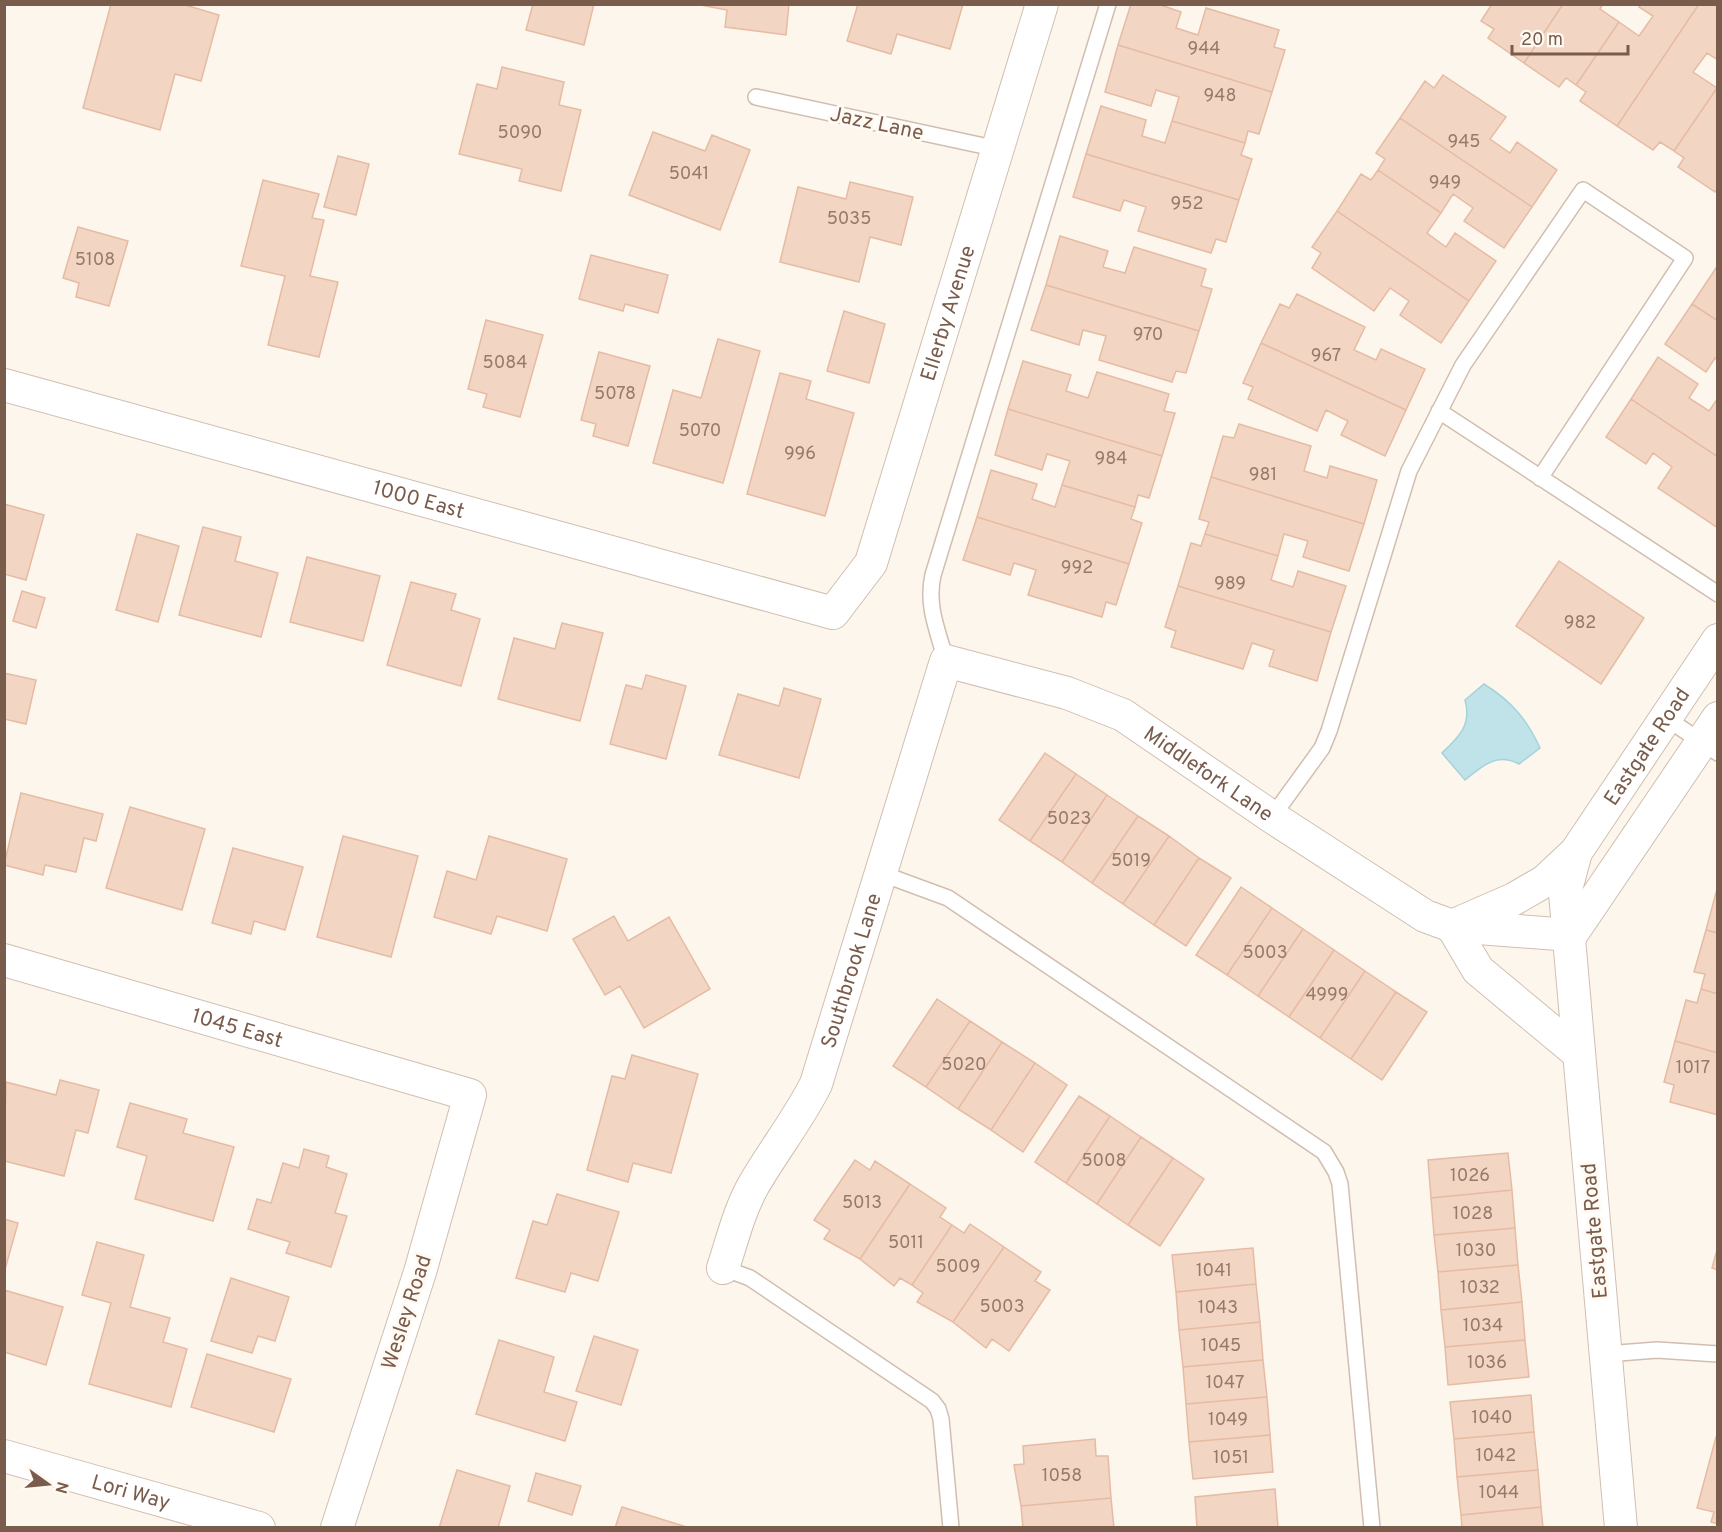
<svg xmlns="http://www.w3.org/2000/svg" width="1722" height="1532" font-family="Overpass,sans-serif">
	<rect width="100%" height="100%" fill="#fdf6ec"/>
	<!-- water -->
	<path fill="#bfe3e8" stroke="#a5d3da" stroke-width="1.5" d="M 1484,684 C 1511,701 1527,719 1540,748 L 1519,764 C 1497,752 1482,766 1465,780 L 1442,753 C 1459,737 1472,725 1465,700 Z"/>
	<!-- building -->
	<path fill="#f3d5c3" stroke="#e6bba3" stroke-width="1.5" d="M 111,4 L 182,4 L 219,15 L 201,81 L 175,74 L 160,130 L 83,108 Z
		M 533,4 L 594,4 L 584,45 L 526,30 Z
		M 695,4 L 789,4 L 786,35 L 725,27 L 727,10 Z
		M 858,4 L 963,4 L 950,49 L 897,34 L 891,54 L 847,41 Z
		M 1131,4 L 1158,4 L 1181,12 L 1176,28 L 1198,35 L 1206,8 L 1279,30 L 1274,47 L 1285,50 L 1272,92 L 1118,45 Z
		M 1492,4 L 1563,4 L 1524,63 L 1488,38 L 1494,29 L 1481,21 Z
		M 1563,4 L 1603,4 L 1600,9 L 1619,22 L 1576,85 L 1566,78 L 1559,87 L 1524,63 Z
		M 1641,4 L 1699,4 L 1617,126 L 1580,101 L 1586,92 L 1576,85 L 1619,22 L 1639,36 L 1653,16 L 1639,7 Z
		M 1699,4 L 1718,4 L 1718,60 L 1707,53 L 1693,72 L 1717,88 L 1674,151 L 1660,142 L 1653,150 L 1617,126 Z
		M 1118,45 L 1272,92 L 1259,134 L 1248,131 L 1245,143 L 1172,121 L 1179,97 L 1156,90 L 1151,106 L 1105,92 Z
		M 502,67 L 564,82 L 559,105 L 581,110 L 561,191 L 519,181 L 522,169 L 459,154 L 477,84 L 497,89 Z
		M 1443,75 L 1506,117 L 1490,139 L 1510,153 L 1517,142 L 1557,170 L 1532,207 L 1400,118 L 1425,81 L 1434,88 Z
		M 1717,88 L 1718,188 L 1715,192 L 1678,167 L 1684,158 L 1674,151 Z
		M 1101,106 L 1146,120 L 1142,136 L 1165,143 L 1172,121 L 1245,143 L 1241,155 L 1252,159 L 1239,200 L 1086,154 Z
		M 1400,118 L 1532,207 L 1504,248 L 1464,221 L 1473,208 L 1453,194 L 1441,213 L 1378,170 L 1385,159 L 1376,153 Z
		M 653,132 L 705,151 L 712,135 L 750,150 L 720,230 L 629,195 Z
		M 1086,154 L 1239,200 L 1226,242 L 1216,239 L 1211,253 L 1138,231 L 1146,207 L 1124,200 L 1120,211 L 1073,197 Z
		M 338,156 L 369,164 L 356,215 L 324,207 Z
		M 1378,170 L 1441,213 L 1427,233 L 1446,247 L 1455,233 L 1496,261 L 1469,301 L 1337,211 L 1361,174 L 1371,180 Z
		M 263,180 L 319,194 L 312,218 L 324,220 L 310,276 L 338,282 L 319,357 L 268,345 L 285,276 L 241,266 Z
		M 850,182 L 913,197 L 901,245 L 870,237 L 859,282 L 780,262 L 798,187 L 846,199 Z
		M 1337,211 L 1469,301 L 1441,343 L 1400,315 L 1409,301 L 1390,288 L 1374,311 L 1312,268 L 1321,253 L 1312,247 Z
		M 78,227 L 128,241 L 109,306 L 76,297 L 79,283 L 63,278 Z
		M 1060,236 L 1108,251 L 1103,267 L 1125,273 L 1134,247 L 1206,269 L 1201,286 L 1212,289 L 1199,331 L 1046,285 Z
		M 591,255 L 668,275 L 658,313 L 625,304 L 623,311 L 579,299 Z
		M 1718,265 L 1718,321 L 1692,304 Z
		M 1046,285 L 1199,331 L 1186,373 L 1176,371 L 1172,382 L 1099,360 L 1106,336 L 1083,330 L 1079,345 L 1031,330 Z
		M 1297,294 L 1365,327 L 1354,350 L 1376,360 L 1381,349 L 1425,369 L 1406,410 L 1261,343 L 1280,304 L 1289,308 Z
		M 1692,304 L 1718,321 L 1718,360 L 1715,358 L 1706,372 L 1665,344 Z
		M 844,311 L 885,324 L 869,383 L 827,371 Z
		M 486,320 L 543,335 L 520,417 L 483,407 L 487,394 L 468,389 Z
		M 718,339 L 760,351 L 723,483 L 653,463 L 673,390 L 701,398 Z
		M 1261,343 L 1406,410 L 1385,456 L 1341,435 L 1348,421 L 1326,410 L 1317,431 L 1248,399 L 1253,387 L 1243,383 Z
		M 599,352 L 650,366 L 628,446 L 593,436 L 596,424 L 581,420 Z
		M 1658,357 L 1698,384 L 1689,398 L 1709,411 L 1718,398 L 1718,457 L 1631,399 Z
		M 1023,361 L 1071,375 L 1066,391 L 1088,398 L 1097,372 L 1169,394 L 1164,411 L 1175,413 L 1162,456 L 1008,409 Z
		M 780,373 L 811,381 L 806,399 L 854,413 L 825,516 L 747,494 Z
		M 1631,399 L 1718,457 L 1718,528 L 1658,488 L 1672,467 L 1653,453 L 1646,464 L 1606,437 Z
		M 1008,409 L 1162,456 L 1149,498 L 1138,495 L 1135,507 L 1062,485 L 1070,461 L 1047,454 L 1042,470 L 995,455 Z
		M 1239,424 L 1311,446 L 1304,471 L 1327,478 L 1330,466 L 1377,480 L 1364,524 L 1211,477 L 1223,436 L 1234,438 Z
		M 991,470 L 1037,484 L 1032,499 L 1055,507 L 1062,485 L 1135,507 L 1131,519 L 1142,523 L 1129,564 L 977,517 Z
		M 1211,477 L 1364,524 L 1349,571 L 1303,557 L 1308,541 L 1284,534 L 1278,556 L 1205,534 L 1209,522 L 1199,519 Z
		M 4,504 L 44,515 L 26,580 L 4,574 Z
		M 977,517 L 1129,564 L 1116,605 L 1106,602 L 1102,617 L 1028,595 L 1036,570 L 1014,563 L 1010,575 L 963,560 Z
		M 203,527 L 241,537 L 235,561 L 278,573 L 261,637 L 179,615 Z
		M 137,534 L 179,546 L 158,622 L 116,610 Z
		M 1205,534 L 1278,556 L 1271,580 L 1293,587 L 1298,571 L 1346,586 L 1331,632 L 1178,586 L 1191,543 L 1201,546 Z
		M 307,557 L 380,576 L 363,641 L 290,622 Z
		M 1559,561 L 1644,618 L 1601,684 L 1516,626 Z
		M 411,582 L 456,594 L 451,610 L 480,619 L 461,686 L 387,665 Z
		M 1178,586 L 1331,632 L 1317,681 L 1269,666 L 1274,650 L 1252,643 L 1243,669 L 1171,647 L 1176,631 L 1165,627 Z
		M 22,591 L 45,598 L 36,628 L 13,621 Z
		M 562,623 L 603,633 L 580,721 L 498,699 L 514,638 L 555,649 Z
		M 4,673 L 36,680 L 26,724 L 4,719 Z
		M 646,675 L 686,686 L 666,759 L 610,744 L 626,685 L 642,689 Z
		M 784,688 L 821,699 L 799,778 L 719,755 L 738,694 L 779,706 Z
		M 1045,753 L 1076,774 L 1030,841 L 999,820 Z
		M 1076,774 L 1107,795 L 1062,862 L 1030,841 Z
		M 21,793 L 103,814 L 96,841 L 84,838 L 76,872 L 45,865 L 43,875 L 4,865 Z
		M 1107,795 L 1138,816 L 1092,883 L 1062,862 Z
		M 130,807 L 205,829 L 182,910 L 106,888 Z
		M 1138,816 L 1169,836 L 1123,904 L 1092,883 Z
		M 343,836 L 418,856 L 391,957 L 317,937 Z
		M 489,836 L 567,859 L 547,931 L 497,916 L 491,934 L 434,917 L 447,871 L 476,880 Z
		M 1169,836 L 1199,858 L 1154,925 L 1123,904 Z
		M 233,848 L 303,867 L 285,930 L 254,921 L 251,934 L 212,923 Z
		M 1199,858 L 1231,878 L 1186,946 L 1154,925 Z
		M 1241,887 L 1272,908 L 1227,975 L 1196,955 Z
		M 1717,889 L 1718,890 L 1718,933 L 1706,930 Z
		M 1272,908 L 1303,929 L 1258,996 L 1227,975 Z
		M 614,916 L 628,941 L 669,917 L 710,989 L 644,1028 L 620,986 L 605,995 L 573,939 Z
		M 1303,929 L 1334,950 L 1289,1017 L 1258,996 Z
		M 1706,930 L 1718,933 L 1718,994 L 1701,989 L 1705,974 L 1694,972 Z
		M 1334,950 L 1365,971 L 1320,1038 L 1289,1017 Z
		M 1365,971 L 1396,992 L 1351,1059 L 1320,1038 Z
		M 1701,989 L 1718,994 L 1718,1053 L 1675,1041 L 1686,1000 L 1697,1003 Z
		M 1396,992 L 1427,1012 L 1382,1080 L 1351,1059 Z
		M 937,999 L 970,1021 L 926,1087 L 893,1066 Z
		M 970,1021 L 1002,1042 L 958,1109 L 926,1087 Z
		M 1675,1041 L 1718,1053 L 1718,1115 L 1670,1102 L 1674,1085 L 1664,1082 Z
		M 1002,1042 L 1035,1063 L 991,1130 L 958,1109 Z
		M 632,1055 L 698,1074 L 671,1173 L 633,1163 L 628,1182 L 587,1170 L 612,1076 L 625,1079 Z
		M 1035,1063 L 1067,1085 L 1023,1152 L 991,1130 Z
		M 60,1080 L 99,1090 L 88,1133 L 76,1130 L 64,1176 L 4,1161 L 6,1082 L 56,1095 Z
		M 1079,1096 L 1110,1116 L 1066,1183 L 1035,1162 Z
		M 130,1103 L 187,1119 L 183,1133 L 234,1147 L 213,1221 L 135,1199 L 147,1156 L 117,1147 Z
		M 1110,1116 L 1141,1137 L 1097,1204 L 1066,1183 Z
		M 1141,1137 L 1173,1158 L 1128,1225 L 1097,1204 Z
		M 304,1149 L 329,1156 L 326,1167 L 347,1174 L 335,1213 L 347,1216 L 331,1267 L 286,1253 L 290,1242 L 248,1229 L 257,1199 L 271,1203 L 283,1163 L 299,1168 Z
		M 1508,1153 L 1512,1190 L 1431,1198 L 1428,1160 Z
		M 1173,1158 L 1204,1179 L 1160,1246 L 1128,1225 Z
		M 855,1160 L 870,1170 L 875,1161 L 910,1184 L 860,1259 L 824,1239 L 830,1230 L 814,1220 Z
		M 910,1184 L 946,1208 L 940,1217 L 952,1225 L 912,1285 L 900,1278 L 894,1286 L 860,1259 Z
		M 1512,1190 L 1515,1228 L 1434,1235 L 1431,1198 Z
		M 557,1194 L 619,1212 L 598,1281 L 571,1273 L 565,1292 L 516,1278 L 533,1221 L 547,1225 Z
		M 4,1219 L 18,1223 L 4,1273 Z
		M 970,1224 L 1004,1247 L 953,1322 L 917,1302 L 923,1293 L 912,1285 L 952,1225 L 964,1233 Z
		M 1515,1228 L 1518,1265 L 1438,1272 L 1434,1235 Z
		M 97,1242 L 144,1255 L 130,1307 L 170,1318 L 163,1342 L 187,1349 L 171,1407 L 89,1384 L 111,1303 L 82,1295 Z
		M 1718,1246 L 1718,1270 L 1712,1268 Z
		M 1004,1247 L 1041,1272 L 1035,1281 L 1050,1290 L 1009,1351 L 992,1339 L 986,1348 L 953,1322 Z
		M 1253,1248 L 1256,1284 L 1176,1292 L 1172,1255 Z
		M 1518,1265 L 1522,1302 L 1441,1310 L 1438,1272 Z
		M 231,1278 L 289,1297 L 275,1341 L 258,1336 L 252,1353 L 211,1341 Z
		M 1256,1284 L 1260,1322 L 1179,1330 L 1176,1292 Z
		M 4,1290 L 63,1307 L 46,1365 L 4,1352 Z
		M 1522,1302 L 1525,1340 L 1445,1347 L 1441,1310 Z
		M 1260,1322 L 1263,1360 L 1183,1367 L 1179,1330 Z
		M 594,1336 L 638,1350 L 621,1405 L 576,1391 Z
		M 499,1340 L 554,1357 L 544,1392 L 577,1402 L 565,1441 L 476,1414 Z
		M 1525,1340 L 1529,1377 L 1448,1385 L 1445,1347 Z
		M 207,1354 L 291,1379 L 274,1432 L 191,1407 Z
		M 1263,1360 L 1267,1397 L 1186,1404 L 1183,1367 Z
		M 1531,1395 L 1534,1432 L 1454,1439 L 1450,1402 Z
		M 1267,1397 L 1270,1435 L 1189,1442 L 1186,1404 Z
		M 1534,1432 L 1538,1470 L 1457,1477 L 1454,1439 Z
		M 1270,1435 L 1273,1472 L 1193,1479 L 1189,1442 Z
		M 1716,1437 L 1718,1438 L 1718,1524 L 1711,1522 L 1714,1512 L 1697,1508 Z
		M 1095,1439 L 1096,1456 L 1108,1456 L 1111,1498 L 1021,1506 L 1014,1465 L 1024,1464 L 1023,1446 Z
		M 457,1470 L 510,1486 L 498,1528 L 439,1528 Z
		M 1538,1470 L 1541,1507 L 1461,1515 L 1457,1477 Z
		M 536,1473 L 581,1486 L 572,1515 L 528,1501 Z
		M 1275,1489 L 1278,1527 L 1197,1528 L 1195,1497 Z
		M 1111,1498 L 1114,1528 L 1023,1528 L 1021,1506 Z
		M 622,1507 L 690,1528 L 615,1528 Z
		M 1541,1507 L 1543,1528 L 1462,1528 L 1461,1515 Z"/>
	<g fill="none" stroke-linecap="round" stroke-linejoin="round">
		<defs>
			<path id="lane" d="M 756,97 L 998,149
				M 1439,411 L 1718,594
				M 946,661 C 938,631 926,606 933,575 L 1108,4
				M 1666,718 L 1718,753
				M 1272,817 L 1322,748 L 1329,731 L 1409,471 L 1463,365 L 1583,190 L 1685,258 L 1540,478
				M 880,873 L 948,898 L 1324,1152 L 1336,1172 L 1340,1184 L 1372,1528
				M 723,1268 L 750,1278 L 932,1401 L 938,1409 L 941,1419 L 951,1528
				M 1606,1354 L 1657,1350 L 1718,1354"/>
			<g id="street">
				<path id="s1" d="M 4,385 L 833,613 L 871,563 L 1042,4"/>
				<path d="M 1576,852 L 1545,881 L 1514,899 L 1452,926 L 1478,970 L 1579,1054"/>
				<path d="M 1571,935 L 1718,718"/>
				<path id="s2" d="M 4,960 L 470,1095 L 420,1272 L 337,1528"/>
				<path id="s3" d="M 723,1268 C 732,1241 739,1211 753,1186 C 773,1151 798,1120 816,1084 L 946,661 L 1067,693 L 1123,715 L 1272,817 L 1425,916 L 1452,926 L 1571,935"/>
				<path id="s4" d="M 4,1456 L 259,1528"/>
				<path id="s5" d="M 1621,1528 L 1565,893 L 1576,852 L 1718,640"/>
			</g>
		</defs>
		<!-- lane casing -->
		<use href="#lane" stroke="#d1beb0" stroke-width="18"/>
		<!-- street casing -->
		<use href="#street" stroke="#d1beb0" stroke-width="34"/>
		<!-- lane -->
		<use href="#lane" stroke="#fff" stroke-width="15"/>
		<!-- street -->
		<use href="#street" stroke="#fff" stroke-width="32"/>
	</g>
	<g text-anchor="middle" stroke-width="6" stroke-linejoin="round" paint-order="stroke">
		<!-- number labels -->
		<g font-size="18" fill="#987a6a">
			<text x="1204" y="54">944</text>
			<text x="1220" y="101">948</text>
			<text x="520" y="138">5090</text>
			<text x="1464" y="147">945</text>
			<text x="689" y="179">5041</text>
			<text x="1445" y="188">949</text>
			<text x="1187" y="209">952</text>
			<text x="849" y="224">5035</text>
			<text x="95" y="265">5108</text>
			<text x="1148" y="340">970</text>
			<text x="1326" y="361">967</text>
			<text x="505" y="368">5084</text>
			<text x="615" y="399">5078</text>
			<text x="700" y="436">5070</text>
			<text x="800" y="459">996</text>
			<text x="1111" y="464">984</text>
			<text x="1263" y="480">981</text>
			<text x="1077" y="573">992</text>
			<text x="1230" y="589">989</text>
			<text x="1580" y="628">982</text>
			<text x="1069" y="824">5023</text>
			<text x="1131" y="866">5019</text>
			<text x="1265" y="958">5003</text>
			<text x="1327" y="1000">4999</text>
			<text x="964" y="1070">5020</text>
			<text x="1693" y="1073">1017</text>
			<text x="1104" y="1166">5008</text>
			<text x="1470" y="1181">1026</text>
			<text x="862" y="1208">5013</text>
			<text x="1473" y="1219">1028</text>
			<text x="906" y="1248">5011</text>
			<text x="1476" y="1256">1030</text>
			<text x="958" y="1272">5009</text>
			<text x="1214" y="1276">1041</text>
			<text x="1480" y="1293">1032</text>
			<text x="1002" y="1312">5003</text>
			<text x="1218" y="1313">1043</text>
			<text x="1483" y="1331">1034</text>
			<text x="1221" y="1351">1045</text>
			<text x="1487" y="1368">1036</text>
			<text x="1225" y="1388">1047</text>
			<text x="1492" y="1423">1040</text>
			<text x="1228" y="1425">1049</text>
			<text x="1496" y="1461">1042</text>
			<text x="1231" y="1463">1051</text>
			<text x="1062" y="1481">1058</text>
			<text x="1499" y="1498">1044</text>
		</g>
		<!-- street labels -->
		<g font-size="21" fill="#7a5c4d" stroke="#fffaf3">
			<text transform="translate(877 123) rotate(12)" y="7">Jazz Lane</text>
			<text dy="7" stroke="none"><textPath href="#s1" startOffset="1184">Ellerby Avenue</textPath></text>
			<text dy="7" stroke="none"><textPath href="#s1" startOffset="430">1000 East</textPath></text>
			<text dy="7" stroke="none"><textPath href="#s5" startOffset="807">Eastgate Road</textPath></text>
			<text dy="7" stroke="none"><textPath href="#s3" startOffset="939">Middlefork Lane</textPath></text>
			<text dy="7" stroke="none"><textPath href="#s3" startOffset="326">Southbrook Lane</textPath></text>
			<text dy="7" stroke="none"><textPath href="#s2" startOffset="243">1045 East</textPath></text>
			<text transform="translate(1594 1231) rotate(-95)" y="7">Eastgate Road</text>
			<text transform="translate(406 1312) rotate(-72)" y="7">Wesley Road</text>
			<text dy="7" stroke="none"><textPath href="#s4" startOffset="132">Lori Way</textPath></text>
		</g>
	</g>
	<!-- border -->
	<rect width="1722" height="1532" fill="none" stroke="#7a5c4d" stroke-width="12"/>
	<!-- north arrow -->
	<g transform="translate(48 1484) rotate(105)" stroke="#fffaf3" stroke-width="4.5" paint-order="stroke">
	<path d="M0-4.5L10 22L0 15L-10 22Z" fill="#7a5c4d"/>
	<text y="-9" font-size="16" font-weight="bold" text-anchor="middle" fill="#7a5c4d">N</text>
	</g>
	<!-- scale -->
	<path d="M1512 45v9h116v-9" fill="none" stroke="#7a5c4d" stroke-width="3"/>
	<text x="1521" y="45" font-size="18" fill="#7a5c4d" stroke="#fffaf3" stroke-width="4.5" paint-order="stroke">20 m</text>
</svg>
